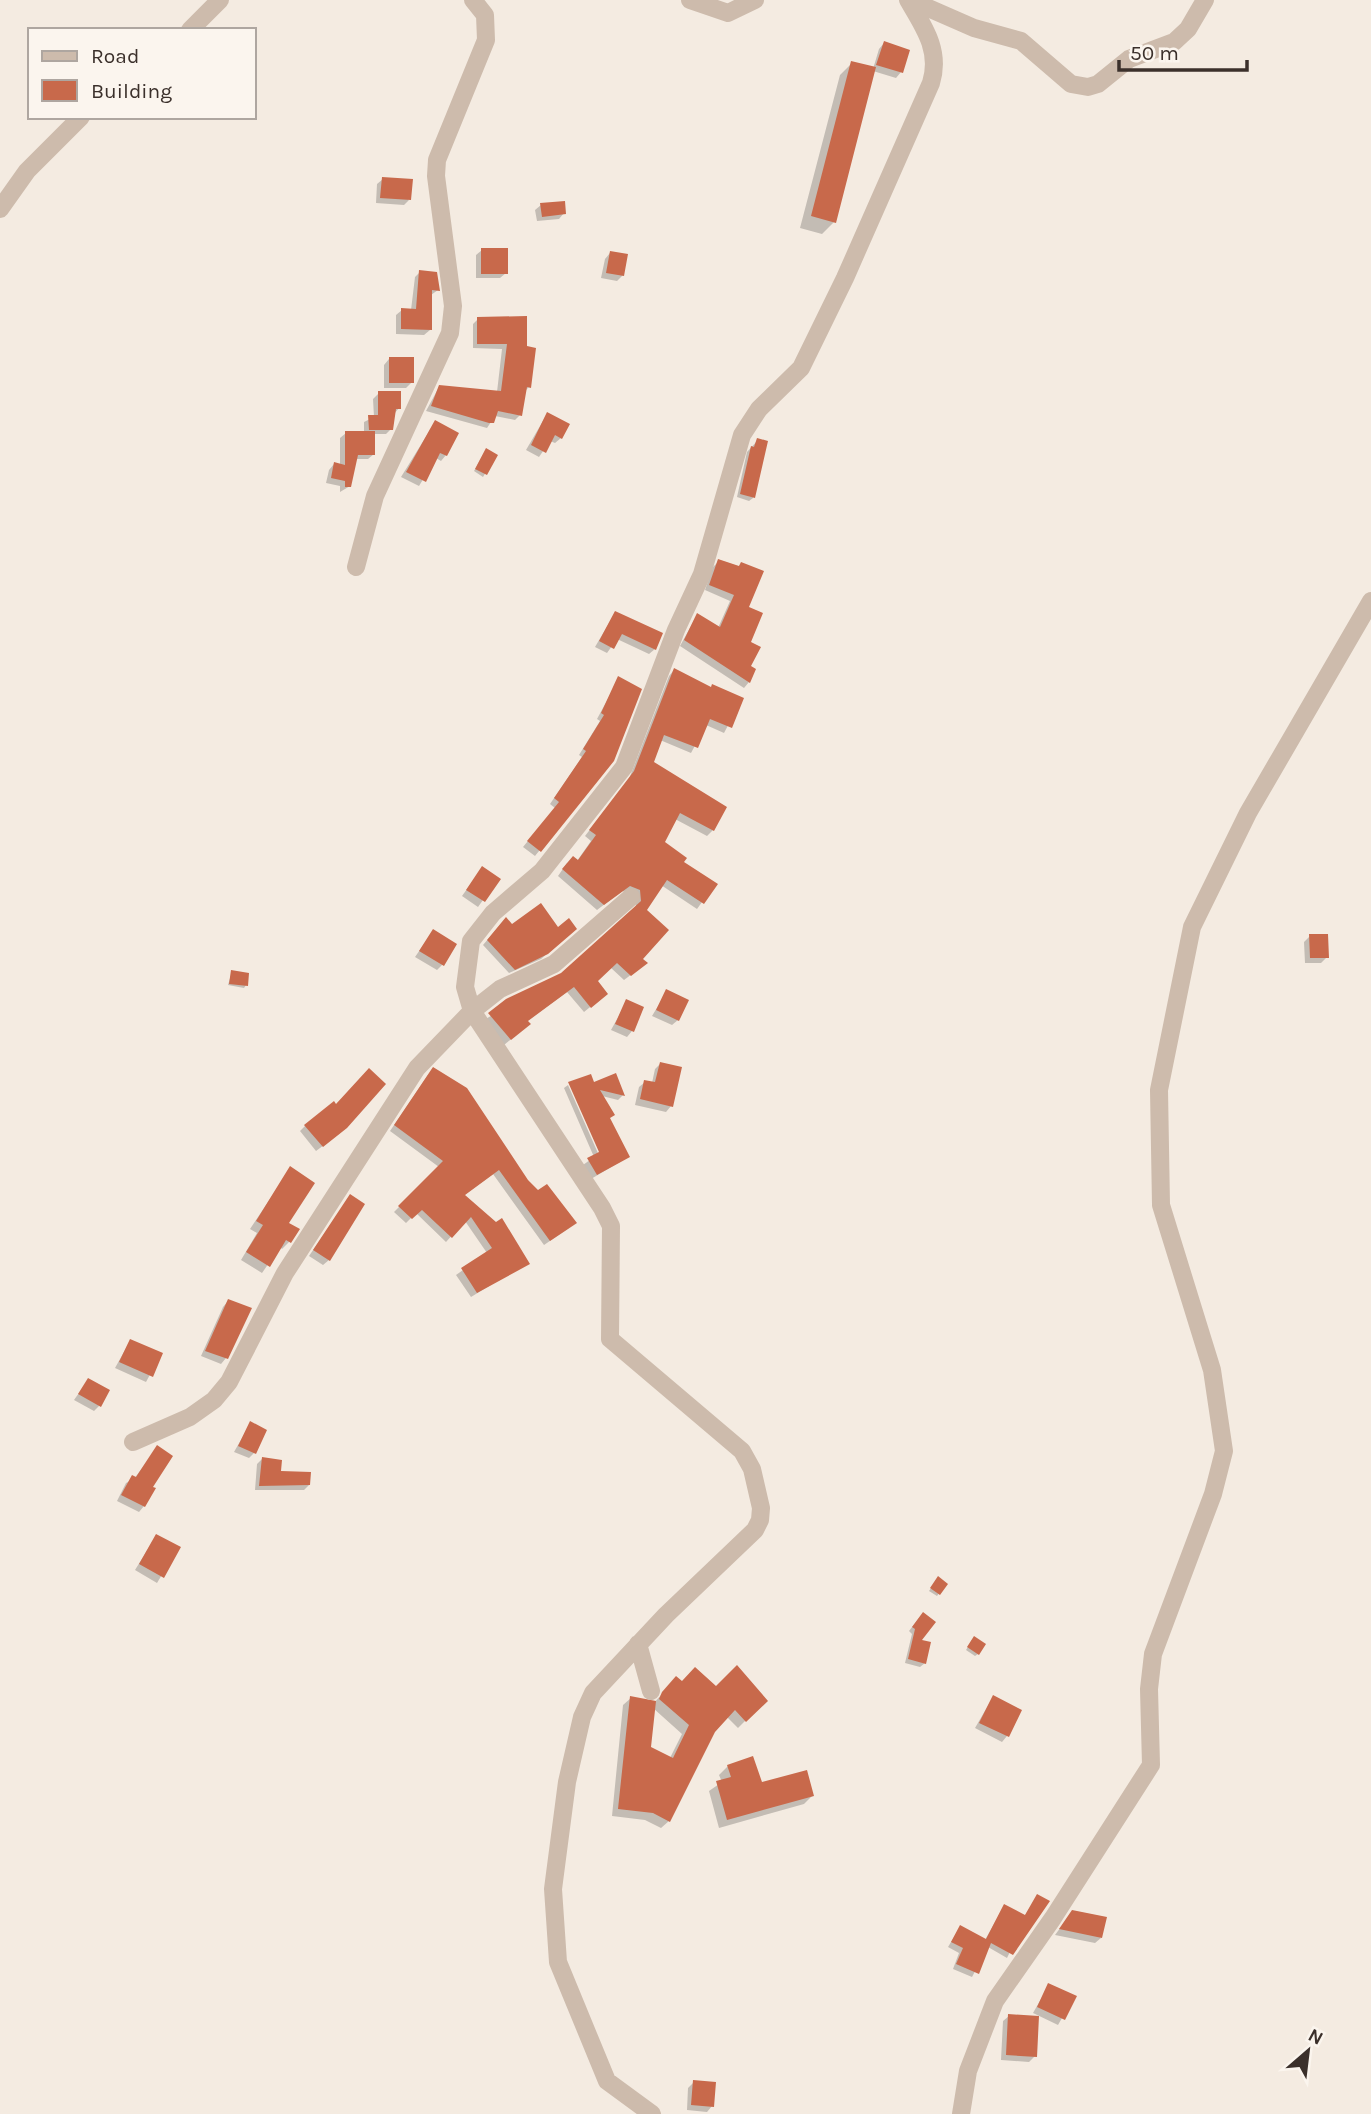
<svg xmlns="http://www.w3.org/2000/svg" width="1371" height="2114" font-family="Karla,sans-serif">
	<rect width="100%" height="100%" fill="#f4ebe1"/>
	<!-- shadow -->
	<path fill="#0003" fill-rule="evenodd" d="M 884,43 L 901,72 L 896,78 L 873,71 L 834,222 L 822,234 L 800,228 L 840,75 L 852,63 L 873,69 L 879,49 Z
		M 383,179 L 409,200 L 404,205 L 376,203 L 377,184 Z
		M 541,205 L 564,213 L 559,219 L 537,221 L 535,210 Z
		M 482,250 L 506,273 L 500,278 L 476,278 L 476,255 Z
		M 610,253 L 623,275 L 617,281 L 601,278 L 605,259 Z
		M 420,272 L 438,290 L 431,295 L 430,330 L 424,335 L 396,334 L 396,315 L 402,310 L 411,310 L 415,277 Z
		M 478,319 L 525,348 L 529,387 L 525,391 L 520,415 L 515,420 L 495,416 L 487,428 L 426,411 L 439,387 L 497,392 L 502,349 L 473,348 L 473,324 Z
		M 389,359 L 412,382 L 406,388 L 384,388 L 384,365 Z
		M 379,393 L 399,408 L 394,414 L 391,429 L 386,434 L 374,434 L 374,454 L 368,459 L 355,459 L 350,486 L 340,492 L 340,486 L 326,483 L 329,470 L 334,464 L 340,465 L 340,438 L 346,433 L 364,433 L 364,422 L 374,417 L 373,399 Z
		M 547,414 L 561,438 L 555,443 L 550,441 L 539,457 L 526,450 Z
		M 435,422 L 446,455 L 441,461 L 436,458 L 419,486 L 401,477 Z
		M 758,440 L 766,442 L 753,498 L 749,501 L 737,497 L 747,452 Z
		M 484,453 L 496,456 L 483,477 L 474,471 Z
		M 719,561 L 738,567 L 741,564 L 748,642 L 749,682 L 744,688 L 680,646 L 697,615 L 718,628 L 730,601 L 705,590 L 713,567 Z
		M 615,613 L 655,649 L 649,654 L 617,639 L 607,653 L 595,647 Z
		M 674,670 L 710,689 L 742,699 L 724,733 L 706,725 L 691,753 L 660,740 L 651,762 L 713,830 L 707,836 L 675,819 L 663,843 L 682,862 L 715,884 L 697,909 L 661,885 L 645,910 L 640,968 L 624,980 L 610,967 L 596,981 L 600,999 L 584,1012 L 567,992 L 527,1021 L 523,1029 L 504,1045 L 484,1020 L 562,974 L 636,908 L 635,896 L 622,891 L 597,910 L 558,876 L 567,863 L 577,861 L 591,841 L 585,836 L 629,779 L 669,676 Z
		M 619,678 L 612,760 L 535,856 L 523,847 L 555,808 L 550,804 L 582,757 L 579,755 L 600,721 L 597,719 Z
		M 482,868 L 498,879 L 478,907 L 462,896 Z
		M 501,924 L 558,929 L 570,933 L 541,959 L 509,973 L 483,945 Z
		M 433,931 L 442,965 L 437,970 L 415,957 Z
		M 1310,936 L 1327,957 L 1321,963 L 1305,963 L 1304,942 Z
		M 232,972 L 246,985 L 244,988 L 228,985 Z
		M 667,991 L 678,1020 L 672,1025 L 652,1016 Z
		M 627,1001 L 632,1031 L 627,1037 L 611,1030 Z
		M 660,1064 L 671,1106 L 666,1112 L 635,1105 L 639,1087 L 645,1082 L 652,1083 L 655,1069 Z
		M 428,1075 L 569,1228 L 544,1245 L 493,1174 L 463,1196 L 527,1263 L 471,1297 L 456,1275 L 487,1253 L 465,1221 L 446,1242 L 416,1213 L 406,1223 L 394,1212 L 439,1167 L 390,1131 Z
		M 593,1084 L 623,1095 L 618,1100 L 602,1096 L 608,1119 L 628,1157 L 591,1179 L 583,1165 L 594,1157 L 564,1088 L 568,1085 L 601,1160 Z
		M 305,1126 L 340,1133 L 316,1151 L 300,1131 Z
		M 290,1169 L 287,1223 L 289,1242 L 282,1249 L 280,1247 L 262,1273 L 241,1260 L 257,1233 L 250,1229 Z
		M 350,1196 L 329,1260 L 323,1265 L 309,1256 Z
		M 228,1301 L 226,1358 L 221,1364 L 201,1356 L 223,1307 Z
		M 130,1341 L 161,1354 L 146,1382 L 115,1368 Z
		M 88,1380 L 99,1406 L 94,1411 L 74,1400 Z
		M 250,1424 L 254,1453 L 249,1458 L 234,1452 Z
		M 157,1448 L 150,1487 L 144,1506 L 139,1512 L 117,1501 L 126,1483 L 134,1479 Z
		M 262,1459 L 279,1473 L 309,1485 L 304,1490 L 255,1490 L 257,1464 Z
		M 156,1536 L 178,1548 L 157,1583 L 135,1570 Z
		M 936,1581 L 946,1584 L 937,1596 L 929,1591 Z
		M 919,1618 L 919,1641 L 925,1663 L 920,1667 L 905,1663 L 912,1634 L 909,1631 Z
		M 972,1640 L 978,1654 L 975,1656 L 966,1650 Z
		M 669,1686 L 716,1688 L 765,1701 L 738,1728 L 727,1717 L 714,1731 L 669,1821 L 661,1828 L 645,1820 L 612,1816 L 623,1705 L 631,1698 L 654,1703 ZM 653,1708 L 682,1734 L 670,1758 L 649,1748 Z
		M 993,1697 L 1007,1736 L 1002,1742 L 975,1728 Z
		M 728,1766 L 761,1784 L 812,1796 L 804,1804 L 719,1828 L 709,1791 L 722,1782 L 719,1775 Z
		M 1037,1896 L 1007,1958 L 988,1947 L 972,1977 L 953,1969 L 959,1953 L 948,1947 L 960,1927 L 985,1940 L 1004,1906 L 1024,1917 Z
		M 1072,1912 L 1101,1938 L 1095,1943 L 1055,1935 Z
		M 1049,1985 L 1074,1997 L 1058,2025 L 1033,2013 Z
		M 1009,2016 L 1035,2056 L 1029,2062 L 1001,2060 L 1003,2021 Z
		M 694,2082 L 712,2106 L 707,2112 L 687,2110 L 688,2088 Z"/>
	<!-- building -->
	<path fill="#c8694b" d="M 884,41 L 910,50 L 903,73 L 876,65 Z
		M 851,61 L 876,67 L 836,223 L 811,216 Z
		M 382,177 L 413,179 L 411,200 L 380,198 Z
		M 565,201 L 566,214 L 542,217 L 540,203 Z
		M 481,248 L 508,248 L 508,274 L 481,274 Z
		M 610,251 L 628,254 L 624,276 L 606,273 Z
		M 419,270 L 437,272 L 440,291 L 432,290 L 432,330 L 401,329 L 401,308 L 416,309 Z
		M 527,316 L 527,346 L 536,348 L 531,388 L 527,387 L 522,416 L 498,411 L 494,423 L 489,423 L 431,406 L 439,385 L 501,391 L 507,344 L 477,344 L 477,317 Z
		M 389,357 L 414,357 L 414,383 L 389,383 Z
		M 378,391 L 401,391 L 401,409 L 396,409 L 393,430 L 369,430 L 368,415 L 378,415 Z
		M 547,412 L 570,424 L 562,439 L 555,435 L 546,453 L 531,445 Z
		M 435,420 L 459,433 L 447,456 L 440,453 L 426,482 L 406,472 Z
		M 345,431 L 375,431 L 375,455 L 358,455 L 351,487 L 345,487 L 345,481 L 331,478 L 334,462 L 345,465 Z
		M 757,438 L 768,441 L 755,498 L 740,494 L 751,446 L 754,447 Z
		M 486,448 L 498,455 L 487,475 L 475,469 Z
		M 718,559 L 739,566 L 741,562 L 764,571 L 749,607 L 763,613 L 751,642 L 761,647 L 751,666 L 756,669 L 750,683 L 684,640 L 697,613 L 720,627 L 734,595 L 709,585 Z
		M 615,611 L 663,633 L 656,650 L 622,634 L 614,649 L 599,641 Z
		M 674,668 L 711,687 L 712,684 L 744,698 L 732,728 L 710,719 L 698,748 L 664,735 L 654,762 L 727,807 L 714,831 L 680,813 L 665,842 L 687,858 L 684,862 L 718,884 L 704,904 L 667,880 L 647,910 L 669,930 L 643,959 L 648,963 L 631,976 L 617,963 L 598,981 L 608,994 L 591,1008 L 574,987 L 528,1021 L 531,1024 L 511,1040 L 488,1013 L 506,999 L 561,973 L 641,901 L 640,890 L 630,886 L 604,905 L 562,869 L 573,856 L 578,860 L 596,835 L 589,830 L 634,771 Z
		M 618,676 L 642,689 L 614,761 L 541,852 L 527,841 L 559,802 L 554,798 L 586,751 L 583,749 L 604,715 L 601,713 Z
		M 482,866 L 501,879 L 485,902 L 466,890 Z
		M 541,903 L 558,927 L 569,918 L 577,929 L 548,954 L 515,970 L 487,940 L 506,917 L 512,924 Z
		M 433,929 L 457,944 L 444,966 L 419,951 Z
		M 1309,934 L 1328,934 L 1329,958 L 1310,958 Z
		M 231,970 L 249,973 L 248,986 L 229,984 Z
		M 666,989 L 689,1000 L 679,1021 L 656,1010 Z
		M 626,999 L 644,1007 L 634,1032 L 615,1024 Z
		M 660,1062 L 682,1067 L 673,1107 L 640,1099 L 644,1080 L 655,1082 Z
		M 433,1067 L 467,1088 L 528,1180 L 538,1190 L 547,1184 L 577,1223 L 550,1241 L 499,1170 L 465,1195 L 496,1222 L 502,1218 L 530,1264 L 477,1293 L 461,1268 L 492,1248 L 471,1217 L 452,1238 L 422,1210 L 412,1219 L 398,1206 L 443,1161 L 394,1125 Z
		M 369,1068 L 386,1084 L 347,1128 L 323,1147 L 304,1125 L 334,1101 L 336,1104 Z
		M 616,1073 L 625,1096 L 600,1090 L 615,1115 L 610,1118 L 630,1157 L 597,1175 L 587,1158 L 599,1152 L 568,1082 L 591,1074 L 594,1082 Z
		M 290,1166 L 315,1183 L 289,1223 L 300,1229 L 291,1243 L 286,1240 L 270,1267 L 246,1252 L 263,1225 L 256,1221 Z
		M 350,1194 L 365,1204 L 330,1261 L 313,1250 Z
		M 228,1299 L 252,1308 L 228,1359 L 205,1351 Z
		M 130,1339 L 163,1353 L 153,1377 L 119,1362 Z
		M 88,1378 L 110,1390 L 101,1407 L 78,1394 Z
		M 250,1421 L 267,1430 L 256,1454 L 238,1446 Z
		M 157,1445 L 173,1456 L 153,1487 L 156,1488 L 145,1507 L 121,1495 L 132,1475 L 136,1477 Z
		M 262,1457 L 282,1460 L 281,1471 L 311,1472 L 310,1485 L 259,1486 Z
		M 156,1534 L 181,1547 L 164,1578 L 139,1564 Z
		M 938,1576 L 948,1584 L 940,1595 L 930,1588 Z
		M 923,1612 L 936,1622 L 922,1640 L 931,1642 L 926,1664 L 908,1659 L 915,1629 L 912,1627 Z
		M 974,1636 L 986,1644 L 979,1655 L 967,1647 Z
		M 737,1665 L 768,1701 L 746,1722 L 735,1710 L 715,1732 L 670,1822 L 653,1813 L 618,1809 L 630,1696 L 656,1701 L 651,1747 L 673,1758 L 689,1725 L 659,1699 L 662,1692 L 676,1676 L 682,1681 L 695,1667 L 716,1686 Z
		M 993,1695 L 1022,1710 L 1009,1737 L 979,1723 Z
		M 753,1756 L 762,1782 L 807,1770 L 814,1796 L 727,1820 L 716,1781 L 731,1777 L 727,1765 Z
		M 1037,1894 L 1050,1901 L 1013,1955 L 991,1943 L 979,1974 L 956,1964 L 963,1948 L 951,1942 L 960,1925 L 986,1939 L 1004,1904 L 1025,1915 Z
		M 1072,1910 L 1107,1917 L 1102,1938 L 1059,1929 Z
		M 1048,1983 L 1077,1996 L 1065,2020 L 1037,2007 Z
		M 1008,2014 L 1039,2016 L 1037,2057 L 1006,2055 Z
		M 693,2080 L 716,2082 L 714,2107 L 691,2105 Z"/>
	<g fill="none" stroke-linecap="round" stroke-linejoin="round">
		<!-- minor -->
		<path stroke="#cdbbac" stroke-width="18" d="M 690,0 L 728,13 L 755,0
			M 910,0 L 974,28 L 1021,41 L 1071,84 L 1088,87 L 1098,84 L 1129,59 L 1174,42 L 1188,29 L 1205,0
			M 190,30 L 220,0
			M 0,209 L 27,171 L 81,117
			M 356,567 L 375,496 L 450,333 L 453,306 L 436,176 L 437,160 L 486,40 L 485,15 L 473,0
			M 133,1442 L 190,1417 L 214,1400 L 229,1382 L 285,1273 L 417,1068 L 472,1011 L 500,989 L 554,964 L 631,897
			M 638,1644 L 651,1691
			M 652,2114 L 607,2081 L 558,1962 L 553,1889 L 567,1782 L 582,1717 L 593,1693 L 666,1615 L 755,1530 L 760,1520 L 761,1508 L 752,1469 L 742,1451 L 610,1339 L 611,1226 L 602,1208 L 472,1011 L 465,987 L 471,941 L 493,913 L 542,871 L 624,767 L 676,630 L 702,574 L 742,435 L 759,409 L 801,368 L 845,278 L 931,83 C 941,51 924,27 908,0
			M 961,2114 L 968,2071 L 995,2001 L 1053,1918 L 1151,1765 L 1149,1689 L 1153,1654 L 1213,1494 L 1224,1451 L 1212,1370 L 1161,1205 L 1159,1090 L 1192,927 L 1248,813 L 1371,601"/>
	</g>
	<!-- legend -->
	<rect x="28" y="28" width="228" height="91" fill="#fbf5ee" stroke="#aea6a0" stroke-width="2"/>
	<rect x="42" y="51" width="35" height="10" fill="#cdbbac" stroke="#aea6a0" stroke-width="2"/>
	<text x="91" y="63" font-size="21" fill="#3b302b">Road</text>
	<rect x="42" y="80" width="35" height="21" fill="#c8694b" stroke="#aea6a0" stroke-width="2"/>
	<text x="91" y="98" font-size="21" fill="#3b302b">Building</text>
	<!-- north arrow -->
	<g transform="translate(1308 2051) rotate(28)" stroke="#fbf5ee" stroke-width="5" paint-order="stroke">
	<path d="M0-5L12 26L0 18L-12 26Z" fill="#3b302b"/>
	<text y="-10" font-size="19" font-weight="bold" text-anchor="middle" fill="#3b302b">N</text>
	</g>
	<!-- scale -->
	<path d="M1119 60v10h128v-10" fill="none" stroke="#3b302b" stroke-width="3.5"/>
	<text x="1130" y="60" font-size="21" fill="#3b302b" stroke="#fbf5ee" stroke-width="5" paint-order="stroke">50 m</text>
</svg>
